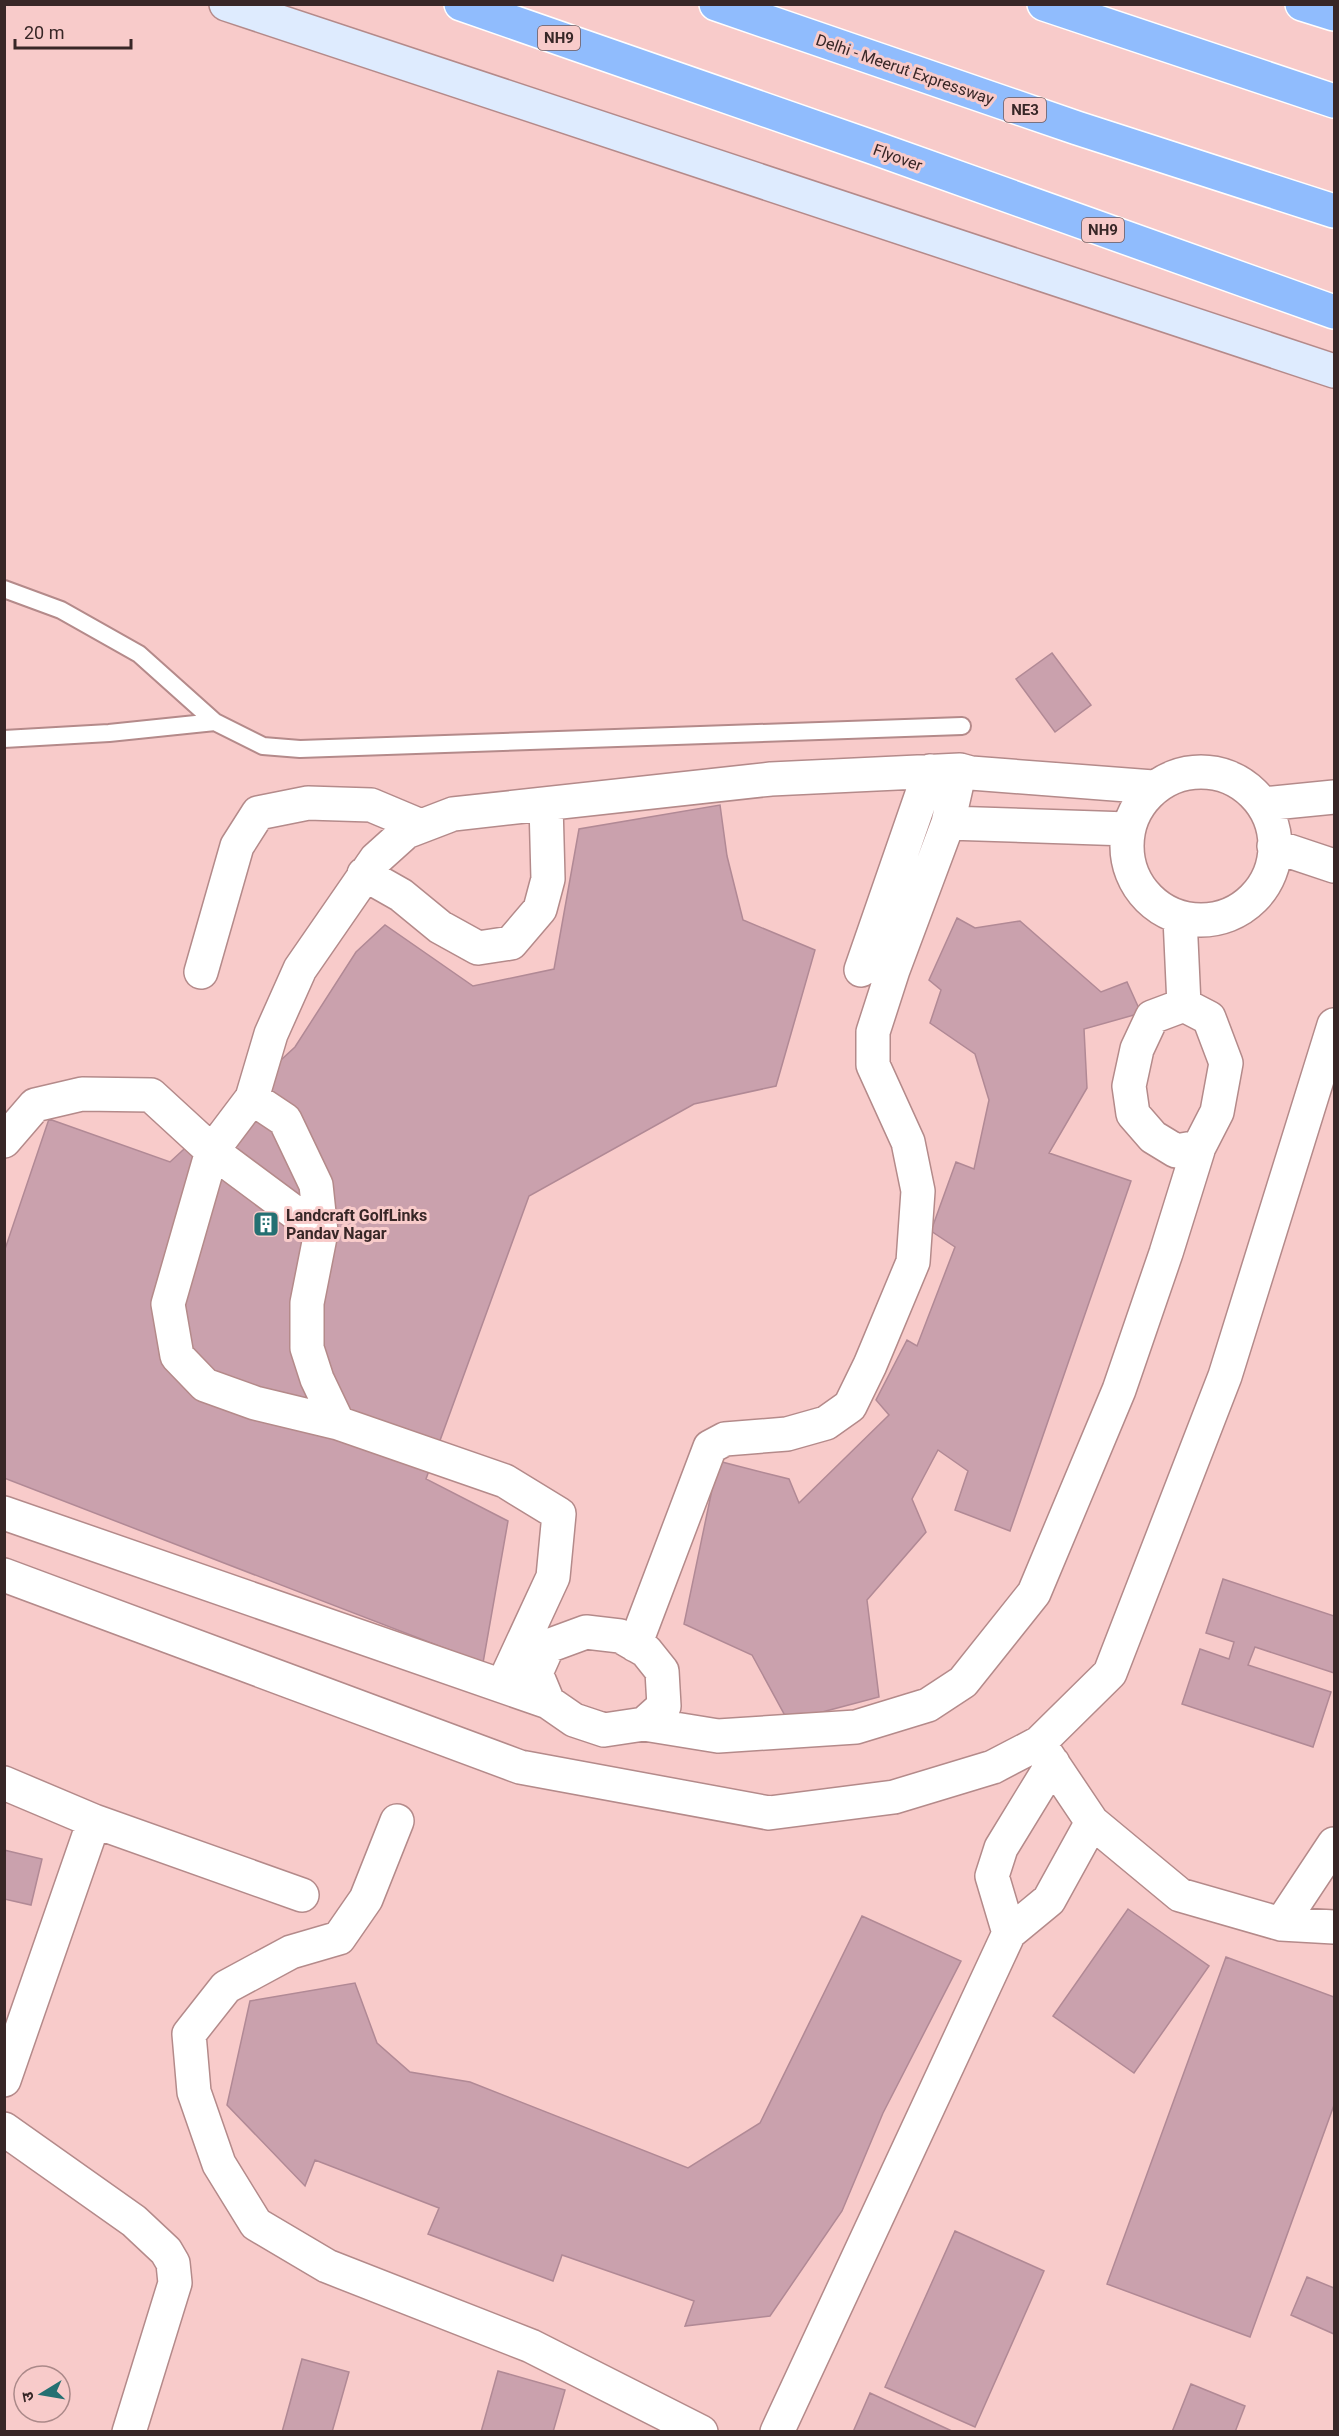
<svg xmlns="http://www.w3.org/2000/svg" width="1339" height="2436" font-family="Roboto,'Noto Sans Devanagari',sans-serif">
	<rect width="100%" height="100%" fill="#f8cbca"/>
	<!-- building -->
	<path fill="#caa1ad" stroke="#b18995" stroke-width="1.5" d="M 1052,653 L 1091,705 L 1055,732 L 1016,679 Z
		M 720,805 L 727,856 L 743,920 L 815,950 L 776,1086 L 694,1104 L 529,1196 L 426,1479 L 508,1521 L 483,1663 L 4,1478 L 4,1252 L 49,1119 L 170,1162 L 295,1047 L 356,952 L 385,925 L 473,986 L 554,969 L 579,829 Z
		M 957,918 L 975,928 L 1020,921 L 1101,992 L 1127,982 L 1141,1013 L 1084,1029 L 1087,1088 L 1049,1153 L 1131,1181 L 1010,1531 L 955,1510 L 968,1471 L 938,1450 L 912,1499 L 926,1532 L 867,1600 L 879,1697 L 788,1721 L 752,1655 L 684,1624 L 718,1461 L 789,1479 L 799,1503 L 889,1415 L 876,1400 L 907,1340 L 917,1346 L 955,1247 L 931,1231 L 956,1162 L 974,1169 L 989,1100 L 975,1054 L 930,1023 L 941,990 L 929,980 Z
		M 1223,1579 L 1334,1616 L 1334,1673 L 1255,1647 L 1248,1665 L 1331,1692 L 1313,1747 L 1182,1704 L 1200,1649 L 1229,1659 L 1234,1642 L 1206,1633 Z
		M 4,1850 L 42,1859 L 31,1905 L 4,1899 Z
		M 1128,1909 L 1209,1966 L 1134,2073 L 1053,2016 Z
		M 862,1916 L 961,1961 L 883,2113 L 842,2211 L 770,2316 L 685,2326 L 694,2301 L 562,2255 L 553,2281 L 428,2234 L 439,2208 L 315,2160 L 305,2186 L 227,2105 L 250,2001 L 355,1983 L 377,2043 L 410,2072 L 470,2082 L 688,2168 L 760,2123 Z
		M 1226,1957 L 1334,1997 L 1334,2105 L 1250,2337 L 1107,2284 Z
		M 955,2231 L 1044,2271 L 975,2427 L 885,2387 Z
		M 1307,2277 L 1334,2288 L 1334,2334 L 1291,2315 Z
		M 302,2359 L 349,2372 L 332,2432 L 282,2432 Z
		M 498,2371 L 565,2390 L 553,2432 L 481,2432 Z
		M 1191,2384 L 1245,2406 L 1235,2432 L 1172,2432 Z
		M 870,2393 L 954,2432 L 853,2432 Z"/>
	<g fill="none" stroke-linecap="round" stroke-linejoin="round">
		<defs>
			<path id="lane" d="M 4,589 L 61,610 L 139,654 L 215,722 L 263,746 L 300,749 L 962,726
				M 4,739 L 109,733 L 215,722"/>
			<path id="street" d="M1127 846a74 74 0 1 1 148 0a74 74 0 1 1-148 0Z
				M 1263,804 L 1334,797
				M 948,823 L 960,770 L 971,773 L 1153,787
				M 1274,846 L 1334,866
				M 364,874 L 401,895 L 440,927 L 478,948 L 511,943 L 540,909 L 548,879 L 546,804
				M 1180,918 L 1184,1005
				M 861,970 L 930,771
				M 201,972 L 237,846 L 258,813 L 308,803 L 371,805 L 421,826
				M 1184,1005 L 1209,1018 L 1226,1063 L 1217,1112 L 1199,1147 L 1176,1151 L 1153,1137 L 1133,1114 L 1129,1086 L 1137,1049 L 1152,1017 Z
				M 252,1098 L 285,1120 L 316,1185 L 321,1232 L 307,1303 L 307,1348 L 317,1379 L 338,1423
				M 4,1141 L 35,1105 L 82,1094 L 151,1095 L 212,1151 L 321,1232
				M 4,1513 L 548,1702
				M 4,1575 L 520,1767 L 769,1813 L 894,1797 L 993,1767 L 1039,1743 L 1110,1673 L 1225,1376 L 1334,1025
				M 586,1632 L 620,1636 L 646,1651 L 662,1671 L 664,1706 L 644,1724 L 604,1730 L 574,1720 L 548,1702 L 536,1673 L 548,1646 Z
				M 635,1645 L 710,1447 L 725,1439 L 787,1434 L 826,1423 L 850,1406 L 870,1365 L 913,1262 L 918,1191 L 908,1142 L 873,1065 L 873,1032 L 893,970 L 948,823 L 1128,829
				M 503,1685 L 553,1577 L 559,1514 L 505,1481 L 338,1423 L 255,1403 L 205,1385 L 177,1356 L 168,1304 L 212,1151 L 252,1098 L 271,1034 L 300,969 L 376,859 L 406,832 L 453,814 L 771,779 L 960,770
				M 644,1724 L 718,1736 L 856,1727 L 928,1705 L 963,1682 L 1034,1593 L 1119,1390 L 1166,1253 L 1199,1147
				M 1039,1743 L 1092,1822 L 1180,1895 L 1281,1924 L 1334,1927
				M 4,1783 L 94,1821 L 4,2080
				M 94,1821 L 302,1895
				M 397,1821 L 366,1899 L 339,1938 L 291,1952 L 226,1987 L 189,2034 L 194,2092 L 219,2164 L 256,2224 L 327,2266 L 531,2346 L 701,2432
				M 1281,1924 L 1334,1844
				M 1009,1933 L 992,1876 L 1001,1848 L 1053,1763
				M 4,2129 L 134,2221 L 166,2251 L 173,2263 L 175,2283 L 129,2432
				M 777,2432 L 1009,1933 L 1049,1900 L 1092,1822"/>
			<path id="secondary" d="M 226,4 L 1334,371"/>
			<path id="highway" d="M 461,4 L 872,147 L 1334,312
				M 716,4 L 1077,128 L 1334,211
				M 1044,4 L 1334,101
				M 1302,4 L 1334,14"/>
		</defs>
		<!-- lane casing -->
		<use href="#lane" stroke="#b48a8a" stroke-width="20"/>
		<!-- street casing -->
		<use href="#street" stroke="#b48a8a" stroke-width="36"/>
		<!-- secondary casing -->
		<use href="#secondary" stroke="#b48a8a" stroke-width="36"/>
		<!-- highway casing -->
		<use href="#highway" stroke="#fff" stroke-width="36"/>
		<!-- lane -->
		<use href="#lane" stroke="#fff" stroke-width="16"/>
		<!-- street -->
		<use href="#street" stroke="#fff" stroke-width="33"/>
		<!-- secondary -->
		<use href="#secondary" stroke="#deebfe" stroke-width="33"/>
		<!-- highway -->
		<use href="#highway" stroke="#90bcfd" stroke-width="33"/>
	</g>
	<!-- icons -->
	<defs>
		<symbol id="building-square" viewBox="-11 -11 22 22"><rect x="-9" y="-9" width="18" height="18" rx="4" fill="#247072" stroke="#f8cbca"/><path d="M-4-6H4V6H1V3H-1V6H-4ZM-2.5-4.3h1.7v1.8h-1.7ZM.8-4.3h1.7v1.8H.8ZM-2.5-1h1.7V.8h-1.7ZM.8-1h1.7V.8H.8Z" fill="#fff"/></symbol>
	</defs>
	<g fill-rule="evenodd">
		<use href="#building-square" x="251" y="1209" width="30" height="30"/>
	</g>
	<g text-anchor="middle" stroke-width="6" stroke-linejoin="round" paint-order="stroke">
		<!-- shield labels -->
		<g fill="#f8cbca" stroke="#725858" stroke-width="1.5">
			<rect x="538" y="26" width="42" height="24" rx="4.5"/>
			<rect x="1004" y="98" width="42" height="24" rx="4.5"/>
			<rect x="1082" y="218" width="42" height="24" rx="4.5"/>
		</g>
		<g font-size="15" font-weight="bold" fill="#382727">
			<text x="559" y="43">NH9</text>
			<text x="1025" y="115">NE3</text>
			<text x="1103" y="235">NH9</text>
		</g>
		<!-- street labels -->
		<g font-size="16" fill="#382727" stroke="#f8cbca">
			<text transform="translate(905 69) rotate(19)" y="6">Delhi - Meerut Expressway</text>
			<text transform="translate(898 157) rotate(20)" y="6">Flyover</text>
		</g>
		<!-- poi labels -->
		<g font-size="16" font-weight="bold" fill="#382727" stroke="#f8cbca" text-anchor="start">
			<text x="286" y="1221">Landcraft GolfLinks<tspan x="286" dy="18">Pandav Nagar</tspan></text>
		</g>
	</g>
	<!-- border -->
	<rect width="1339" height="2436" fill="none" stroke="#382727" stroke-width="12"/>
	<!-- north arrow -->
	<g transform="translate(42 2394) rotate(259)"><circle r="28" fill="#f8cbca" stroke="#ab8989" stroke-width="1.5"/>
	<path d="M0-4.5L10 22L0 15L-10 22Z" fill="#247072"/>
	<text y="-9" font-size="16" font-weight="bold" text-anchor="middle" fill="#382727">उ</text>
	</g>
	<!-- scale -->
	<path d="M15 39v9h116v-9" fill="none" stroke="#382727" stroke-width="3"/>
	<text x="24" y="39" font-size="18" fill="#382727" stroke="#f8cbca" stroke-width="4.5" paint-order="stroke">20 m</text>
</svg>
